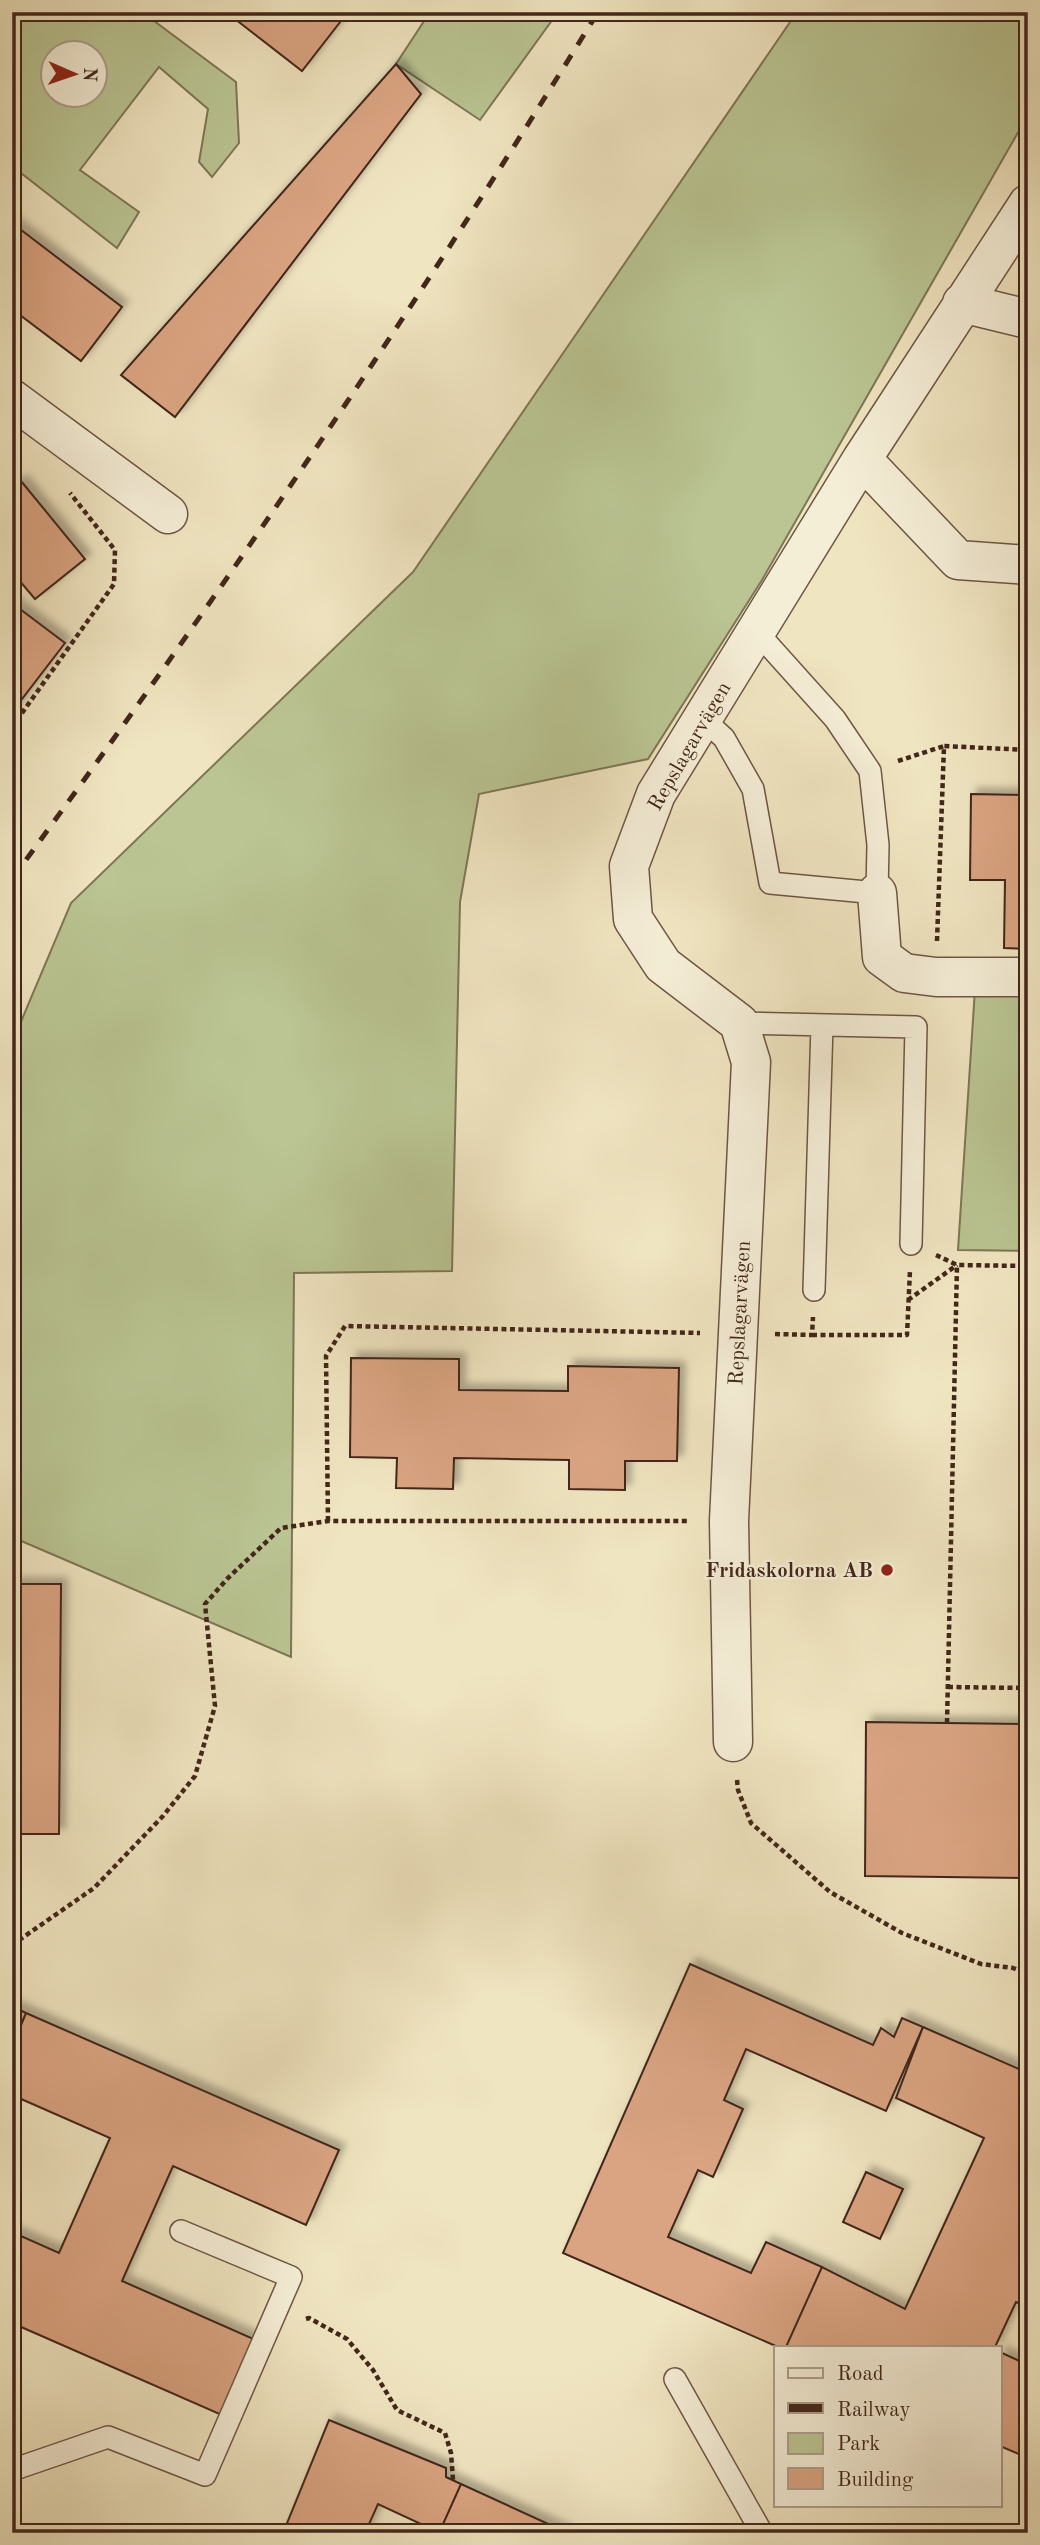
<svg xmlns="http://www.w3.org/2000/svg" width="1040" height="2545" font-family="'Old Standard TT',serif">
	<defs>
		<filter id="shadow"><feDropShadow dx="6" dy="-6" stdDeviation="3.5" flood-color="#0004"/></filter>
	</defs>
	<rect width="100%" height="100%" fill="#f0e5c1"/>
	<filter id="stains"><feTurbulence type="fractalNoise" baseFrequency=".00286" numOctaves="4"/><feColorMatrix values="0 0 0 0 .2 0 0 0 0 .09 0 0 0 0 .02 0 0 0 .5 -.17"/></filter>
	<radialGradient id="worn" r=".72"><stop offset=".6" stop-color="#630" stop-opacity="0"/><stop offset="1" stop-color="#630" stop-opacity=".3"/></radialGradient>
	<!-- green -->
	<path fill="#bac593" stroke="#7e7656" stroke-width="2" fill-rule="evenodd" d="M 12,12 L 142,12 L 236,82 L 239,143 L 212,177 L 199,162 L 208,109 L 159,67 L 80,170 L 139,212 L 117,248 L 12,166 ZM 52,52 L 94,52 L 94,94 L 52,94 Z
		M 430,12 L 558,12 L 480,120 L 396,64 Z
		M 797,12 L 1028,12 L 1028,115 L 762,580 L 648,759 L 479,794 L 460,902 L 452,1271 L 294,1273 L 291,1657 L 12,1537 L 12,1043 L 71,903 L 413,572 Z
		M 975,989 L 1028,990 L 1028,1251 L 958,1250 Z"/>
	<!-- building -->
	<path fill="#daa482" stroke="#42261a" stroke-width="2" filter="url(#shadow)" d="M 226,12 L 338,12 L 344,17 L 302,71 Z
		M 396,64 L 421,94 L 175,417 L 121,375 Z
		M 12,223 L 122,307 L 81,361 L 12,309 Z
		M 21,481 L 85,559 L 35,599 L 12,572 L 12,488 Z
		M 12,603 L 65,643 L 12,712 Z
		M 971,794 L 1028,795 L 1028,949 L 1004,948 L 1005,880 L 970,880 Z
		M 351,1358 L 459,1359 L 459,1390 L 568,1391 L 568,1366 L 679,1368 L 677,1461 L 625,1461 L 625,1490 L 569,1489 L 569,1460 L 454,1458 L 453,1489 L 396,1488 L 397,1458 L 350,1457 Z
		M 12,1584 L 61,1584 L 59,1834 L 12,1834 Z
		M 866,1722 L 1028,1724 L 1028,1878 L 865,1876 Z
		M 690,1964 L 873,2045 L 881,2028 L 894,2037 L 902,2018 L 923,2027 L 886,2111 L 746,2049 L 724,2100 L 743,2109 L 713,2177 L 698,2170 L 668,2237 L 751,2273 L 766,2242 L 822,2267 L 786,2347 L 778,2347 L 563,2253 Z
		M 12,2006 L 26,2013 L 12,2045 Z
		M 26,2013 L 339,2150 L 306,2225 L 173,2166 L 122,2281 L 258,2341 L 224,2416 L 12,2323 L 12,2232 L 59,2253 L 110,2138 L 12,2095 L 12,2047 Z
		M 923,2027 L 1028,2073 L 1028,2307 L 1016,2302 L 995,2347 L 786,2347 L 822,2267 L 905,2309 L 984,2138 L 896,2098 Z
		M 866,2172 L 903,2189 L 880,2239 L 843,2222 Z
		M 1000,2352 L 1028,2365 L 1028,2458 L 1000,2446 Z
		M 329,2420 L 446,2468 L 446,2477 L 461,2484 L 439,2533 L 418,2532 L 421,2524 L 378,2504 L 365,2533 L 283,2533 Z
		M 461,2484 L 568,2533 L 439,2533 Z"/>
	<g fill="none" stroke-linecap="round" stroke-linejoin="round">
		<defs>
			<path id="lane" d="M 703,719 L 724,738 L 753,789 L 770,883 L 877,893 L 878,845 L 870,771 L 835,719 L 756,631
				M 739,1023 L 916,1027 L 911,1244
				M 814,1290 L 822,1025
				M 675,2379 L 762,2533
				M 12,2470 L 108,2437 L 205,2475 L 291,2277 L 181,2231"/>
			<path id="street" d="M 962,303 L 1028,319
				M 12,399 L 168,514
				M 862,459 L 958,560 L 1028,565
				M 877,893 L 882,957 L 904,973 L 936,977 L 1028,977
				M 733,1742 L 729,1521 L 751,1062 L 739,1023 L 663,965 L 633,919 L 629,866 L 656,794 L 862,459 L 1028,204"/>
		</defs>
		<!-- lane casing -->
		<use href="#lane" stroke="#6e5644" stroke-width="24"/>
		<!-- street casing -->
		<use href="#street" stroke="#6e5644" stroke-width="41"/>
		<!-- path -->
		<path stroke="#42261a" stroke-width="4.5" stroke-dasharray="5 3.5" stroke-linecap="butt" d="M 12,727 L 114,584 L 115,550 L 70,493
			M 898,761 L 944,746
			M 937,941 L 944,746 L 1028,750
			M 936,1255 L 957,1265 L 1028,1266
			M 908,1300 L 957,1265
			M 775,1334 L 812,1335 L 813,1317
			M 812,1335 L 907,1335 L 910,1270
			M 328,1521 L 326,1356 L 345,1326 L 700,1333
			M 948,1687 L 1028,1688
			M 947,1723 L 957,1265
			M 737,1780 L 738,1790 L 751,1823 L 830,1892 L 902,1933 L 981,1964 L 1013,1968 L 1028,1974
			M 12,1945 L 94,1888 L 163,1816 L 195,1776 L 215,1706 L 205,1604 L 228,1578 L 281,1528 L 328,1521 L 690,1521
			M 12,1967 L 14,1945
			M 306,2319 L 309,2318 L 347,2339 L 373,2370 L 397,2410 L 445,2433 L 451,2453 L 453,2480"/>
		<!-- lane -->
		<use href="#lane" stroke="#f5eed7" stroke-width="21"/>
		<!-- street -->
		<use href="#street" stroke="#f5eed7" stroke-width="38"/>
		<!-- rail -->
		<path stroke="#42261a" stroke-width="5" stroke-dasharray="12 12" stroke-linecap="butt" d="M 12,879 C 218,598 415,309 598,12"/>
	</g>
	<!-- markers -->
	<circle fill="#8f2418" stroke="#f5eed7" stroke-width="2.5" cx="887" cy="1570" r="7"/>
	<g text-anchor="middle" stroke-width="5" stroke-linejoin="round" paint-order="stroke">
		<!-- street labels -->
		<g font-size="21" fill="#42261a" stroke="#f5eed7">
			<text transform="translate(689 746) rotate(-60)" y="7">Repslagarvägen</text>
			<text transform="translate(739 1313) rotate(-87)" y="7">Repslagarvägen</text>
		</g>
		<!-- poi labels -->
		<g font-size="21" font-weight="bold" fill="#42261a" stroke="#f5eed7" text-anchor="end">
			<text x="873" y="1577">Fridaskolorna AB</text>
		</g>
	</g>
	<!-- margin -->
	<rect width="1040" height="2545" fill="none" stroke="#f0e5c1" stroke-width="42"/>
	<rect x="14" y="14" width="1012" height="2517" fill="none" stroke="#42261a" stroke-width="3.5"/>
	<rect x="21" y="21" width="998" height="2503" fill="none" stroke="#42261a" stroke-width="2"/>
	<!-- legend -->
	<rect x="774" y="2346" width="228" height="161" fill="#f5eed7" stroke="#ad9e8b" stroke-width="2"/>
	<rect x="788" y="2368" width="35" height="10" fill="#f5eed7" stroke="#ad9e8b" stroke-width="2"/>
	<text x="837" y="2380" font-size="21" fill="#42261a">Road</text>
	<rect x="788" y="2403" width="35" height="10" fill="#42261a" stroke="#ad9e8b" stroke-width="2"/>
	<text x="837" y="2416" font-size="21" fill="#42261a">Railway</text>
	<rect x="788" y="2433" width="35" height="21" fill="#bac593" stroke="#ad9e8b" stroke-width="2"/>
	<text x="837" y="2450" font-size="21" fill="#42261a">Park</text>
	<rect x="788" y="2468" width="35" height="21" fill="#daa482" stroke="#ad9e8b" stroke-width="2"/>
	<text x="837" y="2486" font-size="21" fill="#42261a">Building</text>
	<!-- north arrow -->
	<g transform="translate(74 74) rotate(92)"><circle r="33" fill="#f5eed7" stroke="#ad9e8b" stroke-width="2"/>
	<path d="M0-5L12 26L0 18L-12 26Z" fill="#8f2418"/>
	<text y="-10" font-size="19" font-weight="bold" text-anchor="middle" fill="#42261a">N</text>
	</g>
	<rect width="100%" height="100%" filter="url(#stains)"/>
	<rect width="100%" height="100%" fill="url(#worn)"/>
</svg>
